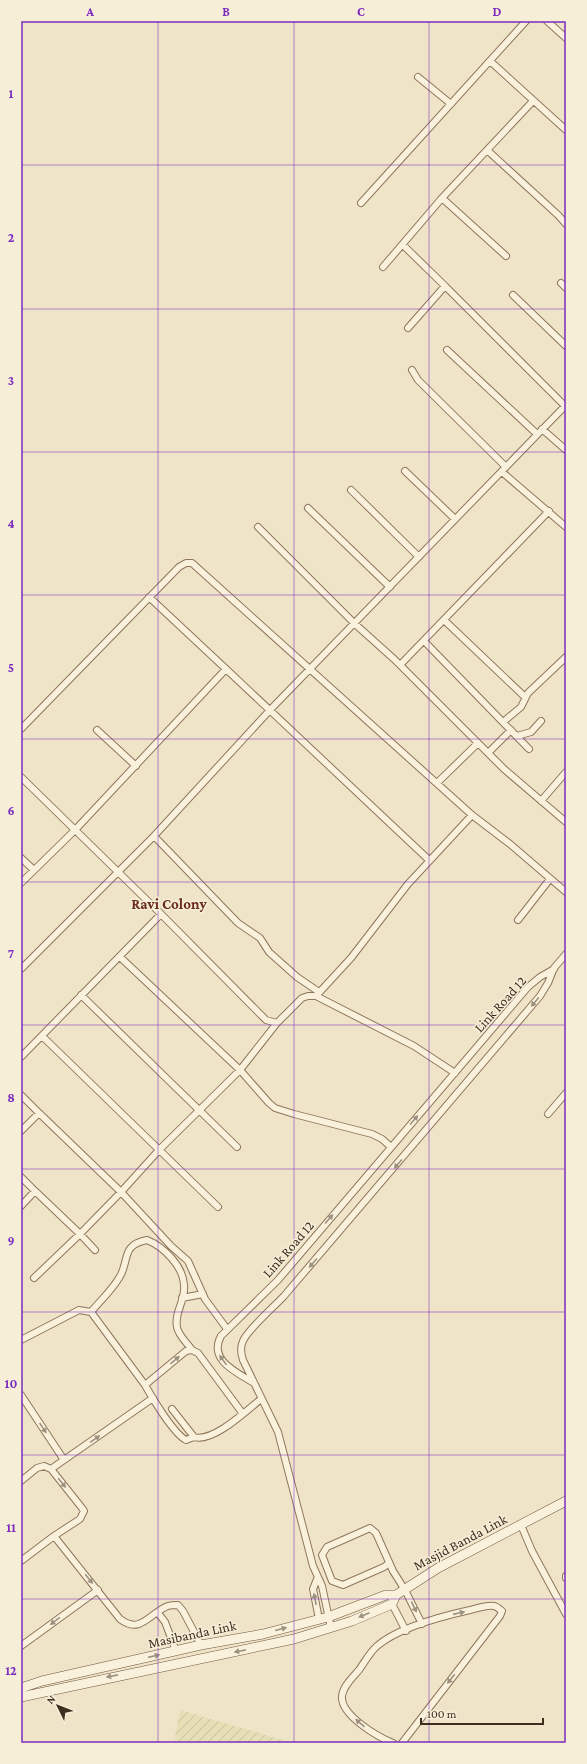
<svg xmlns="http://www.w3.org/2000/svg" width="587" height="1764" font-family="'Crimson Pro',serif">
	<defs>
		<pattern id="farmland-furrows" width="10" height="10" patternUnits="userSpaceOnUse"><rect width="10" height="10" fill="#e6deb5"/><path d="M-1 1l2-2M0 10L10 0M9 11l2-2" fill="none" stroke="#c6bf9b"/></pattern>
	</defs>
	<rect width="100%" height="100%" fill="#f0e4c8"/>
	<!-- farmland -->
	<path fill="url(#farmland-furrows)" d="M 180,1710 L 293,1743 L 174,1743 Z"/>
	<g fill="none" stroke-linecap="round" stroke-linejoin="round">
		<defs>
			<path id="minor" d="M 547,21 L 566,38
				M 490,61 L 566,130
				M 418,77 L 451,104
				M 487,150 L 558,215 L 566,224
				M 442,198 L 506,256
				M 361,203 L 526,21
				M 403,245 L 445,286 L 408,328
				M 383,267 L 442,198 L 533,101
				M 561,283 L 566,288
				M 445,286 L 565,406
				M 513,295 L 566,346
				M 447,350 L 537,434
				M 412,370 L 418,380 L 506,467
				M 542,429 L 566,450
				M 405,471 L 455,519
				M 502,472 L 566,527
				M 351,490 L 419,557
				M 308,508 L 390,587
				M 258,527 L 355,624 L 394,659 L 504,769 L 566,822
				M 149,597 L 226,669
				M 444,620 L 525,697
				M 424,641 L 529,749
				M 400,665 L 549,511
				M 503,722 L 521,707 L 528,693 L 566,657
				M 21,729 L 179,567 L 186,563 L 192,563 L 472,815
				M 97,730 L 136,766
				M 517,736 L 531,732 L 541,721
				M 488,753 L 511,730
				M 21,777 L 161,914 L 266,1020 L 277,1023 L 302,998 L 308,996 L 316,996
				M 437,783 L 478,743
				M 541,801 L 566,772
				M 154,836 L 238,923 L 260,938 L 269,952 L 297,977 L 319,992
				M 21,858 L 34,870
				M 21,883 L 75,830 L 226,669 L 429,860
				M 518,920 L 550,879
				M 120,957 L 240,1070 L 269,1103 L 275,1108 L 294,1114 L 372,1134 L 382,1139 L 391,1147
				M 21,969 L 154,836 L 270,710 L 566,405
				M 81,995 L 237,1147
				M 42,1036 L 218,1207
				M 21,1057 L 161,914
				M 455,1073 L 414,1046 L 316,996 L 351,958 L 408,884 L 472,815 L 510,844 L 566,892
				M 21,1095 L 39,1113
				M 548,1114 L 566,1093
				M 21,1131 L 39,1113 L 121,1192 L 171,1246 L 188,1261 L 205,1299 L 227,1329
				M 21,1177 L 35,1191
				M 21,1206 L 35,1191 L 80,1234 L 121,1192 L 159,1150 L 240,1070 L 277,1023
				M 34,1278 L 80,1234 L 95,1250
				M 182,1298 L 203,1294
				M 91,1312 C 100,1301 112,1290 119,1278 C 130,1262 120,1245 147,1240 C 164,1247 183,1266 184,1285 C 186,1300 174,1312 177,1327 C 178,1335 188,1344 192,1350
				M 21,1340 L 79,1310 L 91,1312 L 145,1385 C 152,1398 174,1434 186,1440 L 194,1437
				M 254,1383 C 236,1372 208,1360 221,1336 L 278,1280 L 528,987 L 540,977 L 554,969
				M 145,1385 L 186,1351 L 192,1350 L 198,1353 L 243,1414
				M 21,1395 L 64,1460
				M 172,1409 L 194,1437 C 213,1443 247,1410 261,1399
				M 51,1469 L 153,1398
				M 21,1481 L 37,1468 L 44,1466 L 51,1469 L 82,1508 L 84,1511 L 80,1519 L 54,1536 L 120,1619 C 141,1635 149,1613 168,1606 C 171,1605 175,1605 178,1605 L 183,1611 L 201,1645
				M 521,1525 L 532,1551 L 566,1614
				M 21,1561 L 54,1536
				M 389,1563 L 384,1567 L 343,1585 L 332,1581 L 322,1555 L 327,1547 L 370,1528 L 376,1533 L 393,1571 L 405,1590 L 422,1624
				M 566,1576 L 566,1578
				M 317,1579 L 313,1589 L 319,1619
				M 392,1604 L 406,1631
				M 158,1613 L 165,1622 L 176,1651
				M 331,1628 L 322,1586 L 313,1566 L 278,1432 L 243,1360 C 241,1354 240,1347 243,1341 C 248,1329 274,1307 284,1296 L 540,996 L 548,983 L 554,968 L 566,954
				M 21,1646 L 98,1590
				M 393,1743 C 378,1737 340,1715 342,1696 C 343,1686 353,1677 359,1670 C 364,1663 370,1652 377,1646 C 399,1627 443,1616 470,1610 C 478,1608 487,1605 494,1606 C 498,1607 499,1609 502,1611 L 500,1616 L 402,1743"/>
			<path id="secondary" d="M 21,1688 L 42,1681 L 201,1645 L 263,1634 L 328,1617 L 386,1595 L 396,1595 L 438,1568 L 566,1501
				M 21,1697 L 294,1639 L 352,1621 L 392,1604 L 396,1595"/>
		</defs>
		<!-- minor casing -->
		<use href="#minor" stroke="#8d765c" stroke-width="8"/>
		<!-- secondary casing -->
		<use href="#secondary" stroke="#6f573f" stroke-width="10"/>
		<!-- minor -->
		<use href="#minor" stroke="#faf1dc" stroke-width="6"/>
		<!-- secondary -->
		<use href="#secondary" stroke="#faf1dc" stroke-width="9"/>
	</g>
	<!-- one-way arrows -->
	<defs><path id="oneway-solid" d="M-6-.8H1V-3.2L6.5 0L1 3.2V.8H-6Z"/></defs>
	<g fill="#9c907e">
		<use href="#oneway-solid" transform="translate(535 1002) rotate(130)"/>
		<use href="#oneway-solid" transform="translate(414 1120) rotate(-49)"/>
		<use href="#oneway-solid" transform="translate(398 1164) rotate(131)"/>
		<use href="#oneway-solid" transform="translate(329 1219) rotate(-49)"/>
		<use href="#oneway-solid" transform="translate(313 1263) rotate(131)"/>
		<use href="#oneway-solid" transform="translate(175 1360) rotate(-40)"/>
		<use href="#oneway-solid" transform="translate(223 1360) rotate(-126)"/>
		<use href="#oneway-solid" transform="translate(43 1428) rotate(56)"/>
		<use href="#oneway-solid" transform="translate(95 1439) rotate(-35)"/>
		<use href="#oneway-solid" transform="translate(62 1483) rotate(51)"/>
		<use href="#oneway-solid" transform="translate(89 1579) rotate(51)"/>
		<use href="#oneway-solid" transform="translate(315 1599) rotate(-101)"/>
		<use href="#oneway-solid" transform="translate(414 1607) rotate(64)"/>
		<use href="#oneway-solid" transform="translate(459 1613) rotate(-13)"/>
		<use href="#oneway-solid" transform="translate(364 1615) rotate(157)"/>
		<use href="#oneway-solid" transform="translate(55 1621) rotate(143)"/>
		<use href="#oneway-solid" transform="translate(281 1629) rotate(-15)"/>
		<use href="#oneway-solid" transform="translate(240 1651) rotate(169)"/>
		<use href="#oneway-solid" transform="translate(154 1656) rotate(-13)"/>
		<use href="#oneway-solid" transform="translate(112 1676) rotate(169)"/>
		<use href="#oneway-solid" transform="translate(451 1679) rotate(128)"/>
		<use href="#oneway-solid" transform="translate(360 1723) rotate(-139)"/>
	</g>
	<!-- grid -->
	<path fill="none" stroke="#7b2cbf" stroke-width="1" stroke-opacity="0.55" d="M 158,21 L 158,1743M 294,21 L 294,1743M 429,21 L 429,1743M 21,165 L 566,165M 21,309 L 566,309M 21,452 L 566,452M 21,595 L 566,595M 21,739 L 566,739M 21,882 L 566,882M 21,1025 L 566,1025M 21,1169 L 566,1169M 21,1312 L 566,1312M 21,1455 L 566,1455M 21,1599 L 566,1599"/>
	<g text-anchor="middle" stroke-width="3" stroke-linejoin="round" paint-order="stroke">
		<!-- street labels -->
		<g font-size="14" fill="#3d2e20" stroke="#f7eed8">
			<text transform="translate(500 1004) rotate(-48)" y="5">Link Road 12</text>
			<text transform="translate(288 1249) rotate(-49)" y="5">Link Road 12</text>
			<text transform="translate(460 1542) rotate(-28)" y="5">Masjid Banda Link</text>
			<text transform="translate(192 1634) rotate(-12)" y="5">Masibanda Link</text>
		</g>
		<!-- neighbourhood labels -->
		<g font-size="15" font-weight="bold" fill="#6b2e1e" stroke="#f7eed8">
			<text x="169" y="909">Ravi Colony</text>
		</g>
	</g>
	<!-- border -->
	<rect width="587" height="1764" fill="none" stroke="#f7eed8" stroke-width="44"/>
	<!-- north arrow -->
	<g transform="translate(58 1706) rotate(313)" stroke="#f7eed8" stroke-width="3" paint-order="stroke">
	<path d="M0-3L7 15L0 10L-7 15Z" fill="#3d2e20"/>
	<text y="-6" font-size="11" font-weight="bold" text-anchor="middle" fill="#3d2e20">N</text>
	</g>
	<!-- scale -->
	<path d="M421 1718v6h122v-6" fill="none" stroke="#3d2e20" stroke-width="2"/>
	<text x="427" y="1718" font-size="12" fill="#3d2e20" stroke="#f7eed8" stroke-width="3" paint-order="stroke">100 m</text>
	<rect x="22" y="22" width="543" height="1720" fill="none" stroke="#7b2cbf" stroke-width="1.5"/>
	<g font-size="13" text-anchor="middle" font-weight="bold" fill="#7b2cbf">
		<text x="90" y="16">A</text>
		<text x="226" y="16">B</text>
		<text x="361" y="16">C</text>
		<text x="497" y="16">D</text>
		<text x="11" y="98">1</text>
		<text x="11" y="242">2</text>
		<text x="11" y="385">3</text>
		<text x="11" y="528">4</text>
		<text x="11" y="672">5</text>
		<text x="11" y="815">6</text>
		<text x="11" y="958">7</text>
		<text x="11" y="1102">8</text>
		<text x="11" y="1245">9</text>
		<text x="11" y="1388">10</text>
		<text x="11" y="1532">11</text>
		<text x="11" y="1675">12</text>
	</g>
</svg>
